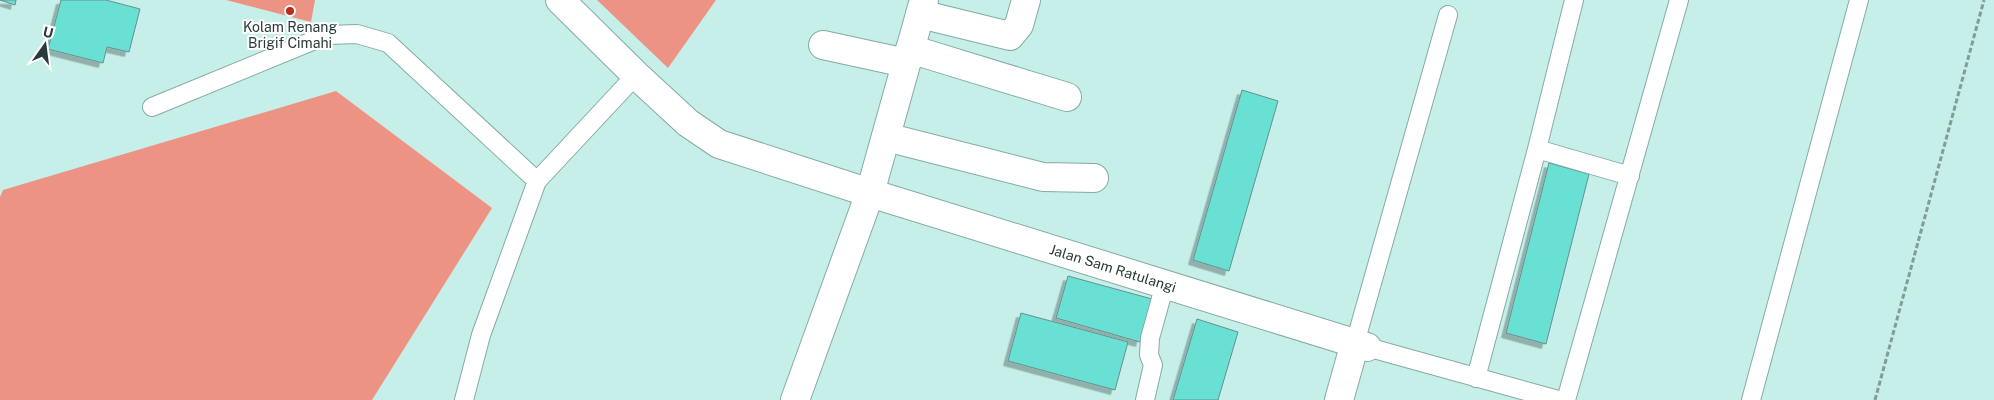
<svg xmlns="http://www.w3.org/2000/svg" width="1994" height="400" font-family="'Public Sans',sans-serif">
	<defs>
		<filter id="shadow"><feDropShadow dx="-4.5" dy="4.5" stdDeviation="0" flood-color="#0004"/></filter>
	</defs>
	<rect width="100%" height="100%" fill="#c6efe9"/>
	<!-- water -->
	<path fill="#ed9383" d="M 226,0 L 315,0 L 311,22 Z
		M 597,0 L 716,0 L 668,68 Z
		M 336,91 L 492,208 L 372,400 L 0,400 L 0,197 L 3,190 Z"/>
	<!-- building -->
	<path fill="#68e1d4" stroke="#688f8a" filter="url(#shadow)" d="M 0,0 L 16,0 L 15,5 Z
		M 61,0 L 106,0 L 140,9 L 129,52 L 107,47 L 103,63 L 48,49 Z
		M 1242,90 L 1278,101 L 1229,271 L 1193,260 Z
		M 1549,163 L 1589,174 L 1546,344 L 1506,333 Z
		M 1068,276 L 1152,299 L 1140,342 L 1056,318 Z
		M 1021,313 L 1128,342 L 1115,390 L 1008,361 Z
		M 1197,319 L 1238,332 L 1218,400 L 1173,400 Z"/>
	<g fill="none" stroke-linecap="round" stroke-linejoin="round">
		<defs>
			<path id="service" d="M 152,107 L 327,35 L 357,34 L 388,43 L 537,181
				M 1537,149 L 1630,176
				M 1355,343 L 1448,15
				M 1367,347 L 1558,400
				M 1476,378 L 1537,149 L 1574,0
				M 464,400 L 481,335 L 537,181 L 636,75
				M 1145,400 L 1153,365 L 1149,355 L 1150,338 L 1165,284
				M 1566,400 L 1679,0
				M 1751,400 L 1859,0"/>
			<g id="minor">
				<path id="s1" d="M 560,0 L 636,75 L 688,123 L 719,144 L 870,193 L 1367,347"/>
				<path d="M 920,14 L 1010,36 L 1019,25 L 1026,0"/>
				<path d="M 823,45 L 906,63"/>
				<path d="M 910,49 L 1067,97"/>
				<path d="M 886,137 L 1043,177 L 1094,178"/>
				<path d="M 795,400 L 870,193 L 924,0"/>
				<path d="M 1339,400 L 1355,343"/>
			</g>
		</defs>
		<!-- service casing -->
		<use href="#service" stroke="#84aba6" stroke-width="20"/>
		<!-- minor casing -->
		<use href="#minor" stroke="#84aba6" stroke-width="30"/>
		<!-- path -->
		<path stroke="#809d99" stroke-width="3" stroke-dasharray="5 2.5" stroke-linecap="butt" d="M 1875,400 L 1984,0"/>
		<!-- service -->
		<use href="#service" stroke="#fff" stroke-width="18"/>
		<!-- minor -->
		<use href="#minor" stroke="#fff" stroke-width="28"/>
	</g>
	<!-- markers -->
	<circle fill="#b82c19" stroke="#fff" stroke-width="2" cx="290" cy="11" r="5"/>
	<g text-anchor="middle" stroke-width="4" stroke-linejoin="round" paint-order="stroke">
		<!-- poi labels -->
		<g font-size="14" fill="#2a3a38" stroke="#fff">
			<text x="290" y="32">Kolam Renang<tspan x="290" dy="16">Brigif Cimahi</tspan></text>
		</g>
		<!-- street labels -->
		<g font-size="14" fill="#2a3a38" stroke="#fff">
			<text dy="5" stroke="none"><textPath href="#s1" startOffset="628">Jalan Sam Ratulangi</textPath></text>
		</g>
	</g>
	<!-- north arrow -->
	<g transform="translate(45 45) rotate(14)" stroke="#ffffff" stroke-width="4" paint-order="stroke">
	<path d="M0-4L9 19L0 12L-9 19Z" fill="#2a3a38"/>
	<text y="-8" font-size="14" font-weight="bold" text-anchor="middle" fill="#2a3a38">U</text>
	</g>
</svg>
